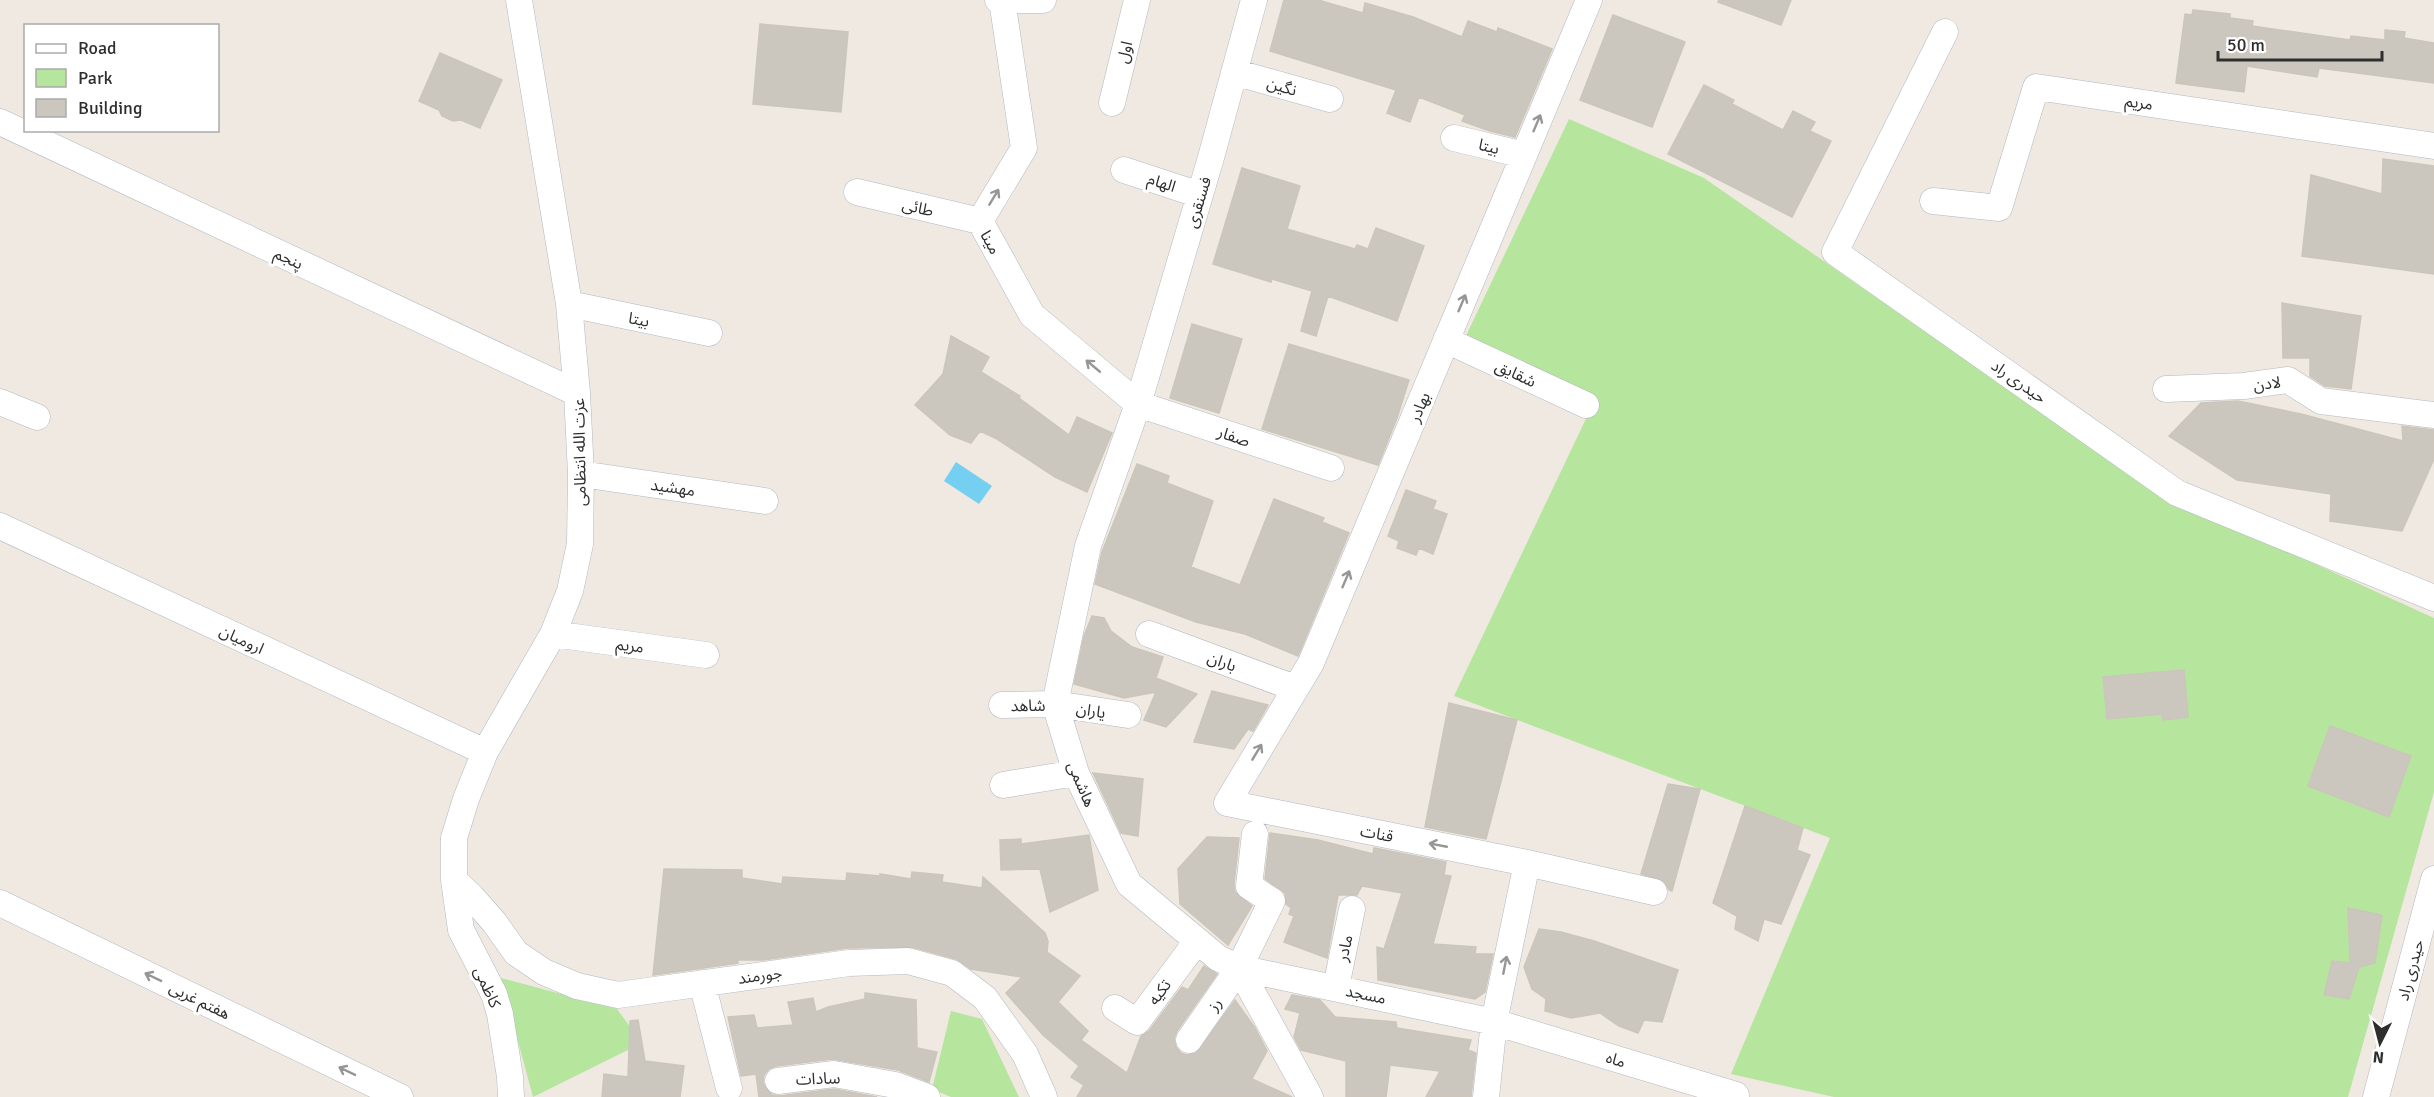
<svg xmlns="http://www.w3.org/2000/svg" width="2434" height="1097" font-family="Signika,'Noto Sans Arabic',sans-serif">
	<rect width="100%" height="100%" fill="#efe9e1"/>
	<!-- green -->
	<path fill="#b6e59e" d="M 1569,119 L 1704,178 L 2155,491 L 2434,618 L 2434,792 L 2348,1097 L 1834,1097 L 1731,1074 L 1830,838 L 1454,696 L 1593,404 L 1463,342 Z
		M 501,978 L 617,1009 L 642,1043 L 533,1097 Z
		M 951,1011 L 982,1019 L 1019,1097 L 951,1097 L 932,1089 Z"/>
	<!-- water -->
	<path fill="#75cff0" d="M 956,462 L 992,486 L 979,504 L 944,481 Z"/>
	<!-- building -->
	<path fill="#cbc7bf" stroke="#cbc5ba" stroke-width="1.5" d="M 1284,0 L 1318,0 L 1363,13 L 1365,3 L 1413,17 L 1462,37 L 1468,21 L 1497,32 L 1498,28 L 1552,49 L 1515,137 L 1490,131 L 1462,121 L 1465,115 L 1419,97 L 1410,122 L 1387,113 L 1396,90 L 1270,51 Z
		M 1719,0 L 1791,0 L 1781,25 L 1718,2 Z
		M 2193,10 L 2230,14 L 2230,18 L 2253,21 L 2252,26 L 2350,40 L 2351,36 L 2385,40 L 2385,30 L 2405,32 L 2404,38 L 2434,43 L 2434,83 L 2319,68 L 2317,77 L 2247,66 L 2244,92 L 2176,83 L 2185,14 L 2192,15 Z
		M 1613,15 L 1685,42 L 1652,127 L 1580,100 Z
		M 760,24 L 848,32 L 841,112 L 753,104 Z
		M 440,53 L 502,80 L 480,128 L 461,120 L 453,121 L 442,116 L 439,110 L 419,101 Z
		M 1704,85 L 1734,100 L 1732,104 L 1783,130 L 1793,111 L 1815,122 L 1810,131 L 1831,141 L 1792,217 L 1668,154 Z
		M 2383,159 L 2434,166 L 2434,274 L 2302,256 L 2311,175 L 2382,194 Z
		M 1242,168 L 1300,186 L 1287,229 L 1355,249 L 1357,245 L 1368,249 L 1376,228 L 1424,246 L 1397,321 L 1328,296 L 1316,336 L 1301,331 L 1312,291 L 1272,279 L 1271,282 L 1213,264 Z
		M 2282,303 L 2361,316 L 2351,389 L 2325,386 L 2310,376 L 2310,358 L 2283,358 Z
		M 1192,324 L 1242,339 L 1219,413 L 1170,398 Z
		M 951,336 L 989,357 L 981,372 L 1020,396 L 1019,398 L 1069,435 L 1077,417 L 1112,433 L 1087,492 L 1055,477 L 997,439 L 980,431 L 971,443 L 950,435 L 915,405 L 943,374 Z
		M 1289,344 L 1409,380 L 1397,418 L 1378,465 L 1262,429 Z
		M 2238,401 L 2301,414 L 2403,441 L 2402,426 L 2434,430 L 2434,459 L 2402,531 L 2330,521 L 2331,494 L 2237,480 L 2169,436 L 2201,403 Z
		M 1137,464 L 1169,476 L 1167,483 L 1213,501 L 1191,567 L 1240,585 L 1274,499 L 1324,518 L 1322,522 L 1349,533 L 1298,656 L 1245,634 L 1196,622 L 1095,584 L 1102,552 Z
		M 1406,490 L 1436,501 L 1433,509 L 1447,514 L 1433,554 L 1419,548 L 1416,555 L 1397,548 L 1399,541 L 1388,536 Z
		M 1092,616 L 1104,618 L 1111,631 L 1132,647 L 1163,657 L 1156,678 L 1197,694 L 1166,727 L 1144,720 L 1156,692 L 1124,698 L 1074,684 L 1084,636 Z
		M 2184,670 L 2188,717 L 2163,720 L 2162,714 L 2107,719 L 2103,677 Z
		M 1212,691 L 1268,705 L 1253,731 L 1248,729 L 1234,749 L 1194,742 Z
		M 1449,703 L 1517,720 L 1486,839 L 1425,827 Z
		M 2330,726 L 2411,756 L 2389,817 L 2308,786 Z
		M 1093,773 L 1143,779 L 1138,836 L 1121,833 Z
		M 1668,784 L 1700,789 L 1672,891 L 1669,890 L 1664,881 L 1641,874 Z
		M 1745,806 L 1803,828 L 1797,850 L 1810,855 L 1781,924 L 1764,919 L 1758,941 L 1735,929 L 1737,916 L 1713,903 Z
		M 1270,833 L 1318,840 L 1373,854 L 1374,848 L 1446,862 L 1444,875 L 1451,876 L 1433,944 L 1476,947 L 1475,954 L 1493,954 L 1485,992 L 1475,999 L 1378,980 L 1377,947 L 1384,949 L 1402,893 L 1362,886 L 1357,895 L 1338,895 L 1327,958 L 1284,942 L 1294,916 L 1289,914 L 1291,908 L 1286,904 L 1285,893 L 1265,879 Z
		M 1089,835 L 1098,890 L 1050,912 L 1040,869 L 1001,870 L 1000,840 L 1021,839 L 1021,844 Z
		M 1207,837 L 1239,838 L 1234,884 L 1235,892 L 1252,906 L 1228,945 L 1180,904 L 1178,869 Z
		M 664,869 L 742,870 L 742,878 L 782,884 L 783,877 L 846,881 L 847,873 L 880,876 L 880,874 L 911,879 L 912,872 L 943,875 L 942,882 L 982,888 L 983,877 L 1045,933 L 1048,941 L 1047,952 L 1080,976 L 1058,1002 L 1088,1031 L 1081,1040 L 1127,1073 L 1141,1036 L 1149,1031 L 1182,987 L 1188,990 L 1204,966 L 1217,974 L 1177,1031 L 1174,1039 L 1176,1047 L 1181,1053 L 1187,1055 L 1196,1053 L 1235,1000 L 1255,1028 L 1267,1051 L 1252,1079 L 1292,1097 L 1077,1097 L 1084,1085 L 1071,1077 L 1079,1066 L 1043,1035 L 1006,993 L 1022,977 L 971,969 L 956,959 L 912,947 L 848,948 L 763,960 L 738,960 L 738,963 L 653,975 Z
		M 2348,908 L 2382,915 L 2375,963 L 2359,967 L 2349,999 L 2324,995 L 2332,961 L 2350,963 Z
		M 1539,929 L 1561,932 L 1594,941 L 1678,970 L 1662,1022 L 1644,1020 L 1638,1033 L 1619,1026 L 1600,1013 L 1571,1018 L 1545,1011 L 1546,999 L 1532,989 L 1524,967 Z
		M 865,993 L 916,1000 L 917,1048 L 937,1052 L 929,1082 L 898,1070 L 832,1059 L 776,1066 L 769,1069 L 764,1075 L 763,1083 L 772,1095 L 779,1096 L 834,1089 L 877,1097 L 759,1097 L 756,1074 L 741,1076 L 728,1017 L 754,1015 L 757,1028 L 793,1025 L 788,1002 L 813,998 L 816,1012 L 828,1007 L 865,999 Z
		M 1292,995 L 1320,1000 L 1335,1017 L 1396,1022 L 1397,1028 L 1471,1040 L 1468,1050 L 1476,1053 L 1471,1097 L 1426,1097 L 1440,1071 L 1390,1065 L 1386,1097 L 1346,1097 L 1346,1061 L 1301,1050 L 1294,1037 L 1300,1013 L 1285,1009 Z
		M 638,1020 L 645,1061 L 684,1066 L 680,1097 L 602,1097 L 604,1074 L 628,1077 L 630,1021 Z"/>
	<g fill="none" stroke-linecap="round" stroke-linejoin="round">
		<defs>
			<path id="minor" d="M 998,0 L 1043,0
				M 1002,0 L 1024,148 L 980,221 L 1032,315 L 1138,404 L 1331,468
				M 1254,0 L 1210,161 L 1138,404 L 1088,546 L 1055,704 L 1076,773 L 1129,884 L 1218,958 L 1239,968 L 1310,1097
				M 1945,32 L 1835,252 L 2177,493 L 2434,598
				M 1234,72 L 1330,99
				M 1112,103 L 1137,0
				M 0,122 L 577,393
				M 1454,138 L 1524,155
				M 1124,170 L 1200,195
				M 857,192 L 980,221
				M 1933,201 L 1999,208 L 2036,87 L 2434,146
				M 569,304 L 709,333
				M 1446,340 L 1586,405
				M 2166,389 L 2244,386 L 2288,380 L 2321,401 L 2434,415
				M 0,402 L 37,417
				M 581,474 L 765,501
				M 0,526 L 485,752
				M 553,634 L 706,655
				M 1149,634 L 1295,688
				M 1002,705 L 1055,704 L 1128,715
				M 1003,785 L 1076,773
				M 1527,863 L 1654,892
				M 454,880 L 472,897 L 494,922 L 516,953 L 544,972 L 577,986 L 618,995 L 849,963 L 908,961 L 952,973 L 985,998 L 1025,1054 L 1044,1097
				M 0,903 L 400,1097
				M 1239,968 L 1494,1022 L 1736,1095 L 1736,1097
				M 702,983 L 729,1088
				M 1336,987 L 1352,909
				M 1115,1008 L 1137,1022 L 1197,941
				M 1189,1040 L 1239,968 L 1272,901 L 1249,886 L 1255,834
				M 778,1081 L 834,1074 L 895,1085 L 927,1097
				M 511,1097 L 510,1077 L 500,1014 L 494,994 L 461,930 L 454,880 L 454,838 L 466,799 L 485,752 L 553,634 L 570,591 L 580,544 L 581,474 L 577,393 L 569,304 L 519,0
				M 1486,1097 L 1494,1022 L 1527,863 L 1227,803 L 1311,663 L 1589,0
				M 2376,1097 L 2434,879"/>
		</defs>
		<!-- minor casing -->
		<use href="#minor" stroke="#b4b7c1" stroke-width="27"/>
		<!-- minor -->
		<use href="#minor" stroke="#fff" stroke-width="26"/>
	</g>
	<!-- one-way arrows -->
	<defs><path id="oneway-shaft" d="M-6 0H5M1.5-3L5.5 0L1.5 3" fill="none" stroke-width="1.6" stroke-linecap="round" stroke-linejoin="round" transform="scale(1.5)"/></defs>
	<g stroke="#969696">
		<use href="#oneway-shaft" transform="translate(1537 123) rotate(-67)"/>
		<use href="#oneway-shaft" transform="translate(994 197) rotate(-59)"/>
		<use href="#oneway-shaft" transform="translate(1462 303) rotate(-67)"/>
		<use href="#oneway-shaft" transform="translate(1093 366) rotate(-140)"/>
		<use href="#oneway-shaft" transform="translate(1346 579) rotate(-67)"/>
		<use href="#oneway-shaft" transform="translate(1257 752) rotate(-59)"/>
		<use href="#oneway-shaft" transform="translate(1438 845) rotate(-169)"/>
		<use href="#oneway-shaft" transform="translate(1505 965) rotate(-79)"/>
		<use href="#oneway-shaft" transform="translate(153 977) rotate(-154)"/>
		<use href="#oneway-shaft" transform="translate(347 1071) rotate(-154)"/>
	</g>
	<g text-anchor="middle" stroke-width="6" stroke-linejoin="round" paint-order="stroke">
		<!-- street labels -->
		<g font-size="16" fill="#2e2e2e" stroke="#fff">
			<text transform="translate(1124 52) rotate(-76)" y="6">اول</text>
			<text transform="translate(1282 86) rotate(16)" y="6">نگین</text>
			<text transform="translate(2139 102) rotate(8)" y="6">مریم</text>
			<text transform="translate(1489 146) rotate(14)" y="6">بیتا</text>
			<text transform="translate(1162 182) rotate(18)" y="6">الهام</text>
			<text transform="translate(1198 202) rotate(-73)" y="6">فسنقری</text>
			<text transform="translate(918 207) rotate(13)" y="6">طائی</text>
			<text transform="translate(991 242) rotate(61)" y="6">مینا</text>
			<text transform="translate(289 258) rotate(25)" y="6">پنجم</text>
			<text transform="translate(639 319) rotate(11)" y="6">بیتا</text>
			<text transform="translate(1516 373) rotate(25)" y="6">شقایق</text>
			<text transform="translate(2019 381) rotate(35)" y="6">حیدری راد</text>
			<text transform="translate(2267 383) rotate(-7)" y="6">لادن</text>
			<text transform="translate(1419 407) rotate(-67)" y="6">بهادر</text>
			<text transform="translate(1234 436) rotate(19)" y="6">صفار</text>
			<text transform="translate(579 452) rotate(-91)" y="6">عزت الله انتظامی</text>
			<text transform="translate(673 487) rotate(8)" y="6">مهشید</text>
			<text transform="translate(242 639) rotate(25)" y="6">ارومیان</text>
			<text transform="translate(630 645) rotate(7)" y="6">مریم</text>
			<text transform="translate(1222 661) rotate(20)" y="6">باران</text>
			<text transform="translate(1028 705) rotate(-1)" y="6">شاهد</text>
			<text transform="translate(1091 710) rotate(9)" y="6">یاران</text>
			<text transform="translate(1082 784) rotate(67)" y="6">هاشمی</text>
			<text transform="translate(1377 833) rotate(11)" y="6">قنات</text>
			<text transform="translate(1344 948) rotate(-78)" y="6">مادر</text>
			<text transform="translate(2410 970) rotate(-75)" y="6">حیدری راد</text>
			<text transform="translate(760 975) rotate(-8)" y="6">جورمند</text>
			<text transform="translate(488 987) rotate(66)" y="6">کاظمی</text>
			<text transform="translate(1159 992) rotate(-54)" y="6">تکیه</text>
			<text transform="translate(1366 994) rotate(12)" y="6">مسجد</text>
			<text transform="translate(200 1000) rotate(26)" y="6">هفتم غربی</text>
			<text transform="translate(1214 1004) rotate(-55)" y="6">رز</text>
			<text transform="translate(1616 1059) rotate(17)" y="6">ماه</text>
			<text transform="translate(818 1078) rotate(-2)" y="6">سادات</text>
		</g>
	</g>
	<!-- legend -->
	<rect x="24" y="24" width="195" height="108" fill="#ffffff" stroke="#ababab" stroke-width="1.5"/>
	<rect x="36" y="44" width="30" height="9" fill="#ffffff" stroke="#ababab" stroke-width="1.5"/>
	<text x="78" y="54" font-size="18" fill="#2e2e2e">Road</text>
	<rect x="36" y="69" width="30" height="18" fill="#b6e59e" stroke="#ababab" stroke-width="1.5"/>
	<text x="78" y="84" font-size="18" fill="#2e2e2e">Park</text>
	<rect x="36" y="99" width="30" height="18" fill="#cbc7bf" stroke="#ababab" stroke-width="1.5"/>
	<text x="78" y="114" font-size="18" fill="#2e2e2e">Building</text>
	<!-- north arrow -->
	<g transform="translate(2380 1043) rotate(186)" stroke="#ffffff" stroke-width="4.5" paint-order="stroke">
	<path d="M0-4.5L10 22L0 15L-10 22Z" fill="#2e2e2e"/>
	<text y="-9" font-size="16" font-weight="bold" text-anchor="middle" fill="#2e2e2e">N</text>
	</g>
	<!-- scale -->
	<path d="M2218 51v9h164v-9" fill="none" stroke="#2e2e2e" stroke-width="3"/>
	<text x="2227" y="51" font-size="18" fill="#2e2e2e" stroke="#ffffff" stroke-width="4.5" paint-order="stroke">50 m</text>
</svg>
